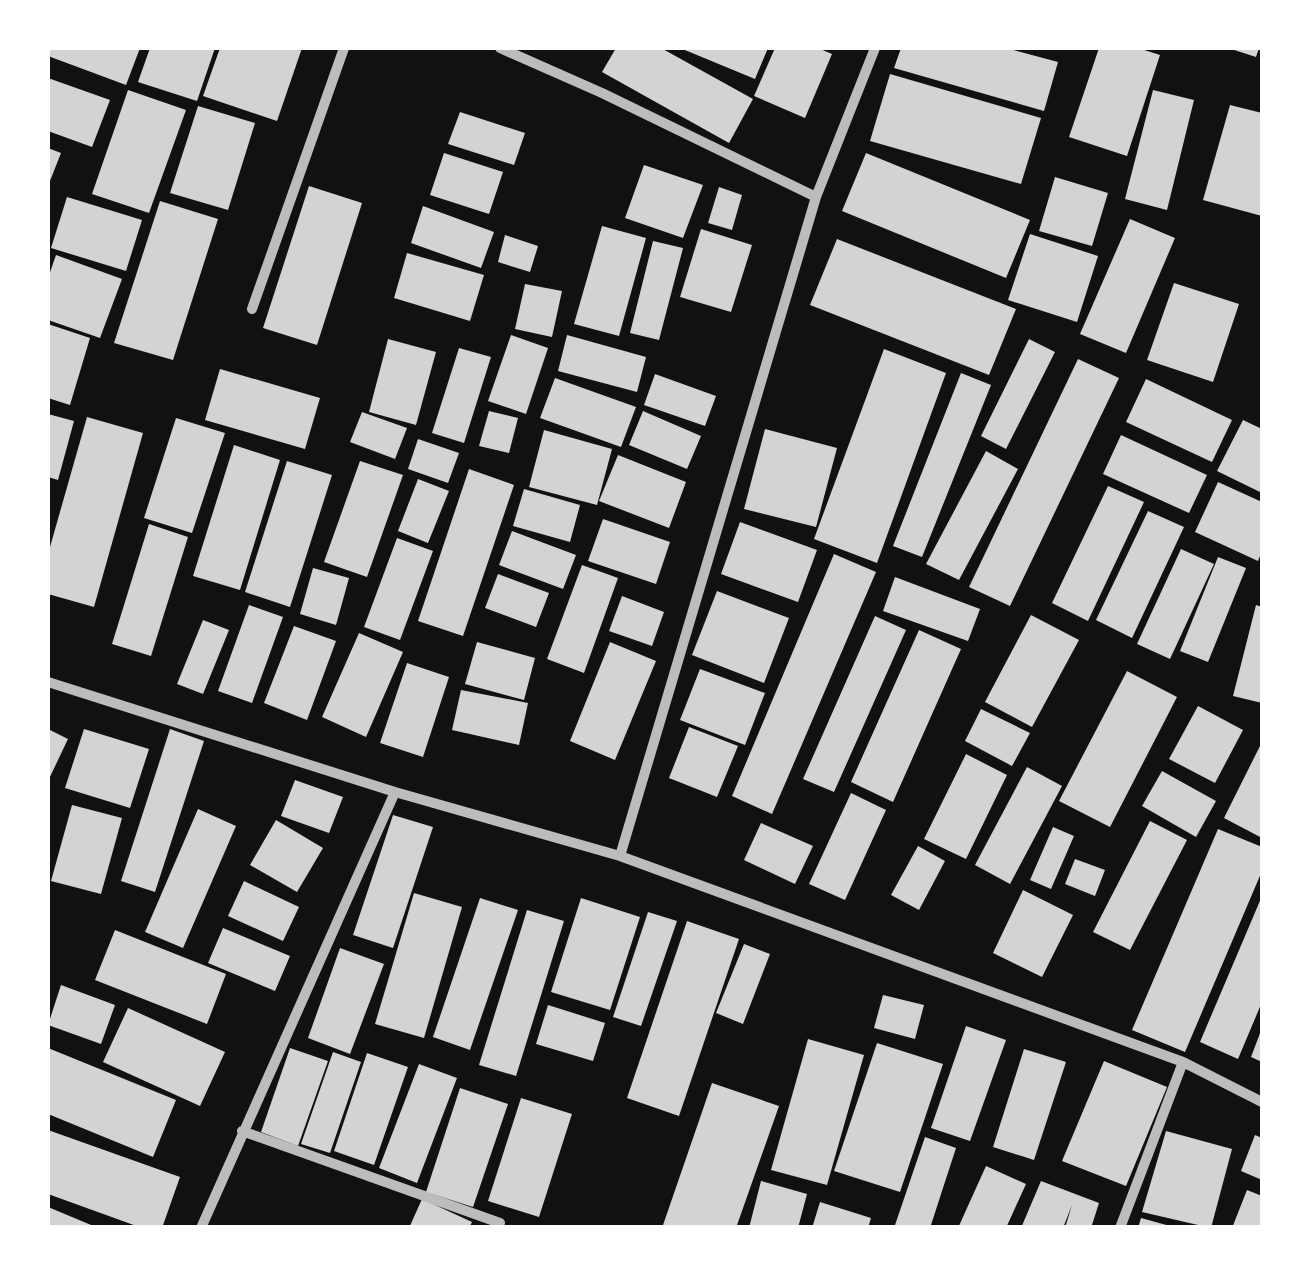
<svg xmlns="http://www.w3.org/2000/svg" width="1310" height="1275" font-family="Rubik,sans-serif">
	<rect width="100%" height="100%" fill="#111"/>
	<!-- building -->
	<path fill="#d3d3d3" d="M 48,48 L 140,48 L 126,85 L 48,56 Z
		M 150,48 L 215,48 L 197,101 L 138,82 Z
		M 220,48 L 302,48 L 277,121 L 203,96 Z
		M 616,48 L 661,48 L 753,99 L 729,143 L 602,72 Z
		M 680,48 L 768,48 L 755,79 Z
		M 775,48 L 818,48 L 832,54 L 805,118 L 754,96 Z
		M 901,48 L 1006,48 L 1058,62 L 1044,111 L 894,68 Z
		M 1099,48 L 1138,48 L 1160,55 L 1127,156 L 1069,137 Z
		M 1228,48 L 1259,48 L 1256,57 Z
		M 890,74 L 1041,118 L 1021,184 L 870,141 Z
		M 48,78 L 110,100 L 92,147 L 48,131 Z
		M 128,90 L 186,110 L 149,213 L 92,194 Z
		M 1153,90 L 1194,100 L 1167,210 L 1125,199 Z
		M 1230,105 L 1262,113 L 1262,216 L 1203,200 Z
		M 198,106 L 255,123 L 228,210 L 170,193 Z
		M 460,112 L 525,133 L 514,165 L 448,144 Z
		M 48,148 L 61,153 L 48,186 Z
		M 444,153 L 503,172 L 489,214 L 430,195 Z
		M 866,153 L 1030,220 L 1006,278 L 842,211 Z
		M 644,165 L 703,185 L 683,238 L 625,218 Z
		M 1055,177 L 1108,193 L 1092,246 L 1039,231 Z
		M 309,186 L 362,203 L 317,345 L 263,328 Z
		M 719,187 L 742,195 L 732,230 L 708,223 Z
		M 67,197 L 142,220 L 126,271 L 51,248 Z
		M 160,201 L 218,219 L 173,360 L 114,343 Z
		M 423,206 L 494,232 L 481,268 L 411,243 Z
		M 1130,219 L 1175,238 L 1126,353 L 1080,334 Z
		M 602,226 L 646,238 L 619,336 L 574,324 Z
		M 701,229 L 752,245 L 731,312 L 680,297 Z
		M 1030,234 L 1098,256 L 1077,322 L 1008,300 Z
		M 505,235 L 538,246 L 530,272 L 498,262 Z
		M 837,239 L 1016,309 L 989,375 L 810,305 Z
		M 653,241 L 683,248 L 659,340 L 630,333 Z
		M 407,253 L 484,275 L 470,321 L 394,298 Z
		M 56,255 L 122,279 L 100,338 L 48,320 L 48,278 Z
		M 1174,283 L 1239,304 L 1213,382 L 1147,360 Z
		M 525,284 L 562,291 L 552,337 L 515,329 Z
		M 48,324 L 90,338 L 70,405 L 48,398 Z
		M 511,335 L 548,348 L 526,414 L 488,401 Z
		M 567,335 L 646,357 L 637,392 L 558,371 Z
		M 388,339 L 436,352 L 416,425 L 369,412 Z
		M 1029,339 L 1055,352 L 1006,449 L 981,436 Z
		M 459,348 L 491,357 L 464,443 L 432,433 Z
		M 884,349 L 946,373 L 877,563 L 814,539 Z
		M 1078,359 L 1119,378 L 1010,606 L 969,587 Z
		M 220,369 L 320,398 L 305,449 L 205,420 Z
		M 961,373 L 991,385 L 922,557 L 893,546 Z
		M 655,374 L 716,396 L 705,426 L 644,405 Z
		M 555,378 L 636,407 L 621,447 L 540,418 Z
		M 1146,379 L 1232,420 L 1212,462 L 1126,422 Z
		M 489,411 L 518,418 L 509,453 L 479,446 Z
		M 643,411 L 701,436 L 687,469 L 629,445 Z
		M 362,412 L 407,428 L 395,459 L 350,442 Z
		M 48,414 L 74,421 L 58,480 L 48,477 Z
		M 87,417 L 143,433 L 94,607 L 48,594 L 48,554 Z
		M 176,418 L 225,433 L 192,533 L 144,518 Z
		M 1243,420 L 1262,429 L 1262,493 L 1217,471 Z
		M 765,429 L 837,448 L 816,527 L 744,509 Z
		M 544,430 L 612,449 L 597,505 L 529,487 Z
		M 1121,435 L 1207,475 L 1189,513 L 1103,474 Z
		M 418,439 L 459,453 L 448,483 L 408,469 Z
		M 234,445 L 280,460 L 240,590 L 193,576 Z
		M 986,451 L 1018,469 L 959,580 L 926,564 Z
		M 618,455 L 686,482 L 669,528 L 599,501 Z
		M 287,461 L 332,475 L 290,607 L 245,592 Z
		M 360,461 L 403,475 L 367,577 L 324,562 Z
		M 469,469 L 514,485 L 463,636 L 418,621 Z
		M 418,479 L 449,491 L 428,543 L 398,531 Z
		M 1218,482 L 1262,502 L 1262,551 L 1258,561 L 1195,532 Z
		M 1108,486 L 1144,502 L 1088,621 L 1052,603 Z
		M 524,489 L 580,505 L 570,542 L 513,526 Z
		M 1148,511 L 1184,527 L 1132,638 L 1096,620 Z
		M 603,519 L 670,542 L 656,584 L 588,561 Z
		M 740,522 L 817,550 L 798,602 L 721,574 Z
		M 149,524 L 188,537 L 151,656 L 112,644 Z
		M 512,531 L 576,555 L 563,589 L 499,565 Z
		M 397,538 L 433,551 L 400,640 L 364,627 Z
		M 1181,549 L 1214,564 L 1170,659 L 1137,644 Z
		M 834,554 L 876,572 L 772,814 L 732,796 Z
		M 1218,557 L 1246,568 L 1208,662 L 1180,651 Z
		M 582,565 L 618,578 L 584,673 L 547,659 Z
		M 313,568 L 349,578 L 336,625 L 300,614 Z
		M 498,574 L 549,593 L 536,627 L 485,608 Z
		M 895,577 L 980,609 L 968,641 L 883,611 Z
		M 717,591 L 789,618 L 764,683 L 692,655 Z
		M 622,596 L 664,612 L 652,646 L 609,631 Z
		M 249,605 L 283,617 L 252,703 L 218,691 Z
		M 1256,605 L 1262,607 L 1262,703 L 1233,696 Z
		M 1031,615 L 1079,640 L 1032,727 L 985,702 Z
		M 875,616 L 906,630 L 834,792 L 803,779 Z
		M 203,620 L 229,630 L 203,694 L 177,684 Z
		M 294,626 L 336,641 L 307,720 L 264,703 Z
		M 919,630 L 961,649 L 893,802 L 851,782 Z
		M 359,633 L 403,652 L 366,737 L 322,717 Z
		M 477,642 L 535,658 L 524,700 L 465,684 Z
		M 610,642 L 656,661 L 615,760 L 570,741 Z
		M 407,663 L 449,677 L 423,757 L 380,743 Z
		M 700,669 L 765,693 L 745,745 L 680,720 Z
		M 1127,671 L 1177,697 L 1110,827 L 1059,801 Z
		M 461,690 L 528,703 L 519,745 L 452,730 Z
		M 1198,706 L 1243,730 L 1215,783 L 1169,759 Z
		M 981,709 L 1030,733 L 1012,766 L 965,741 Z
		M 689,727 L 738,746 L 717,797 L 669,778 Z
		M 48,729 L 68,739 L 48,781 Z
		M 84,729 L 149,749 L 130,808 L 65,788 Z
		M 170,729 L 204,741 L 155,892 L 121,881 Z
		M 1262,742 L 1262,838 L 1224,818 Z
		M 966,754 L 1007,775 L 966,859 L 924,839 Z
		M 1027,767 L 1062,786 L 1010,884 L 975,865 Z
		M 1162,771 L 1216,801 L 1196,837 L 1142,806 Z
		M 295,780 L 343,797 L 329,833 L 281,816 Z
		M 851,793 L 886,810 L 845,900 L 809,884 Z
		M 72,805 L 122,818 L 101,894 L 51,881 Z
		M 198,809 L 236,826 L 183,948 L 145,932 Z
		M 393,815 L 433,827 L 393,948 L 353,935 Z
		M 276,820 L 323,848 L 297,892 L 250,865 Z
		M 1150,821 L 1187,840 L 1130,950 L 1093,932 Z
		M 761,823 L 813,846 L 795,884 L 744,860 Z
		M 1053,827 L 1074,836 L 1051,889 L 1030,880 Z
		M 1218,829 L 1262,847 L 1262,871 L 1185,1052 L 1132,1030 Z
		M 918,846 L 945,861 L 919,910 L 891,895 Z
		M 1075,859 L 1105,870 L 1095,896 L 1065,884 Z
		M 244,881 L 299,907 L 283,941 L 228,916 Z
		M 1023,890 L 1073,915 L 1042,977 L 993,953 Z
		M 414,893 L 462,907 L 424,1038 L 375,1024 Z
		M 1262,896 L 1262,1002 L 1238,1059 L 1200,1042 Z
		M 480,898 L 518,910 L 470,1050 L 433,1037 Z
		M 581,898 L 640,917 L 610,1010 L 551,992 Z
		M 527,910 L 564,921 L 516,1076 L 479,1065 Z
		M 648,912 L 677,921 L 641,1026 L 613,1017 Z
		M 687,921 L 739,939 L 679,1116 L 627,1098 Z
		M 223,928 L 290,956 L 275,991 L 208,963 Z
		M 115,930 L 226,974 L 207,1024 L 95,980 Z
		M 744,944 L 770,954 L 743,1024 L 716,1013 Z
		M 340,948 L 384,964 L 350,1054 L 308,1038 Z
		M 61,985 L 115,1005 L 101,1044 L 48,1025 Z
		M 883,995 L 924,1005 L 915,1039 L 874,1028 Z
		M 548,1005 L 605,1023 L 593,1061 L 536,1044 Z
		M 128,1008 L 225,1052 L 200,1106 L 103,1062 Z
		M 966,1026 L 1006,1040 L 970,1141 L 931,1128 Z
		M 1262,1028 L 1262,1062 L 1251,1057 Z
		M 808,1039 L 864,1055 L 827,1185 L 771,1170 Z
		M 877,1043 L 943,1064 L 900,1192 L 834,1171 Z
		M 48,1048 L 176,1100 L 153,1157 L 48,1114 Z
		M 290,1048 L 328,1061 L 298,1146 L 261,1132 Z
		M 1024,1049 L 1066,1062 L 1034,1160 L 993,1147 Z
		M 333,1052 L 361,1062 L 330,1153 L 301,1144 Z
		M 367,1053 L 408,1067 L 374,1165 L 334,1151 Z
		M 1104,1061 L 1167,1087 L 1126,1186 L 1062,1161 Z
		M 419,1064 L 457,1078 L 417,1183 L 379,1168 Z
		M 712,1083 L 779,1106 L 736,1228 L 662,1228 Z
		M 460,1088 L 508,1104 L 473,1207 L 426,1192 Z
		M 521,1098 L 572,1114 L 539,1217 L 488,1201 Z
		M 48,1130 L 180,1177 L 162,1228 L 142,1228 L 48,1194 Z
		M 1166,1131 L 1232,1149 L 1211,1228 L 1142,1212 Z
		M 1255,1135 L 1262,1138 L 1262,1180 L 1241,1171 Z
		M 925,1137 L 956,1148 L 930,1228 L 894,1228 Z
		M 986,1166 L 1026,1184 L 1006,1228 L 958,1228 Z
		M 761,1181 L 807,1194 L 798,1228 L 749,1228 Z
		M 1041,1181 L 1099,1203 L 1091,1228 L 1065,1228 L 1072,1205 L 1063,1228 L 1021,1228 Z
		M 1247,1190 L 1262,1196 L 1262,1228 L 1232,1228 Z
		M 422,1199 L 472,1222 L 469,1228 L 409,1228 Z
		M 820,1202 L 871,1218 L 868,1228 L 812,1228 Z
		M 48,1207 L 96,1227 L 96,1228 L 48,1228 Z
		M 1141,1218 L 1170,1226 L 1170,1228 L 1138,1228 Z"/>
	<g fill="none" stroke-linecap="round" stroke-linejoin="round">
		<!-- minor -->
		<path stroke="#bcbcbc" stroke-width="10" d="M 500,48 L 602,93 L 816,197
			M 252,309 L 344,48
			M 48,682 L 395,792 L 620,856 L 1183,1062 L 1262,1102
			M 620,856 L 816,197 L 875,48
			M 242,1131 L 500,1223
			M 201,1228 L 395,792
			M 1120,1228 L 1183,1062"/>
	</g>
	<!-- border -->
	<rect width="1310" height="1275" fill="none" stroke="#ffffff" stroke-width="100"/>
</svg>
